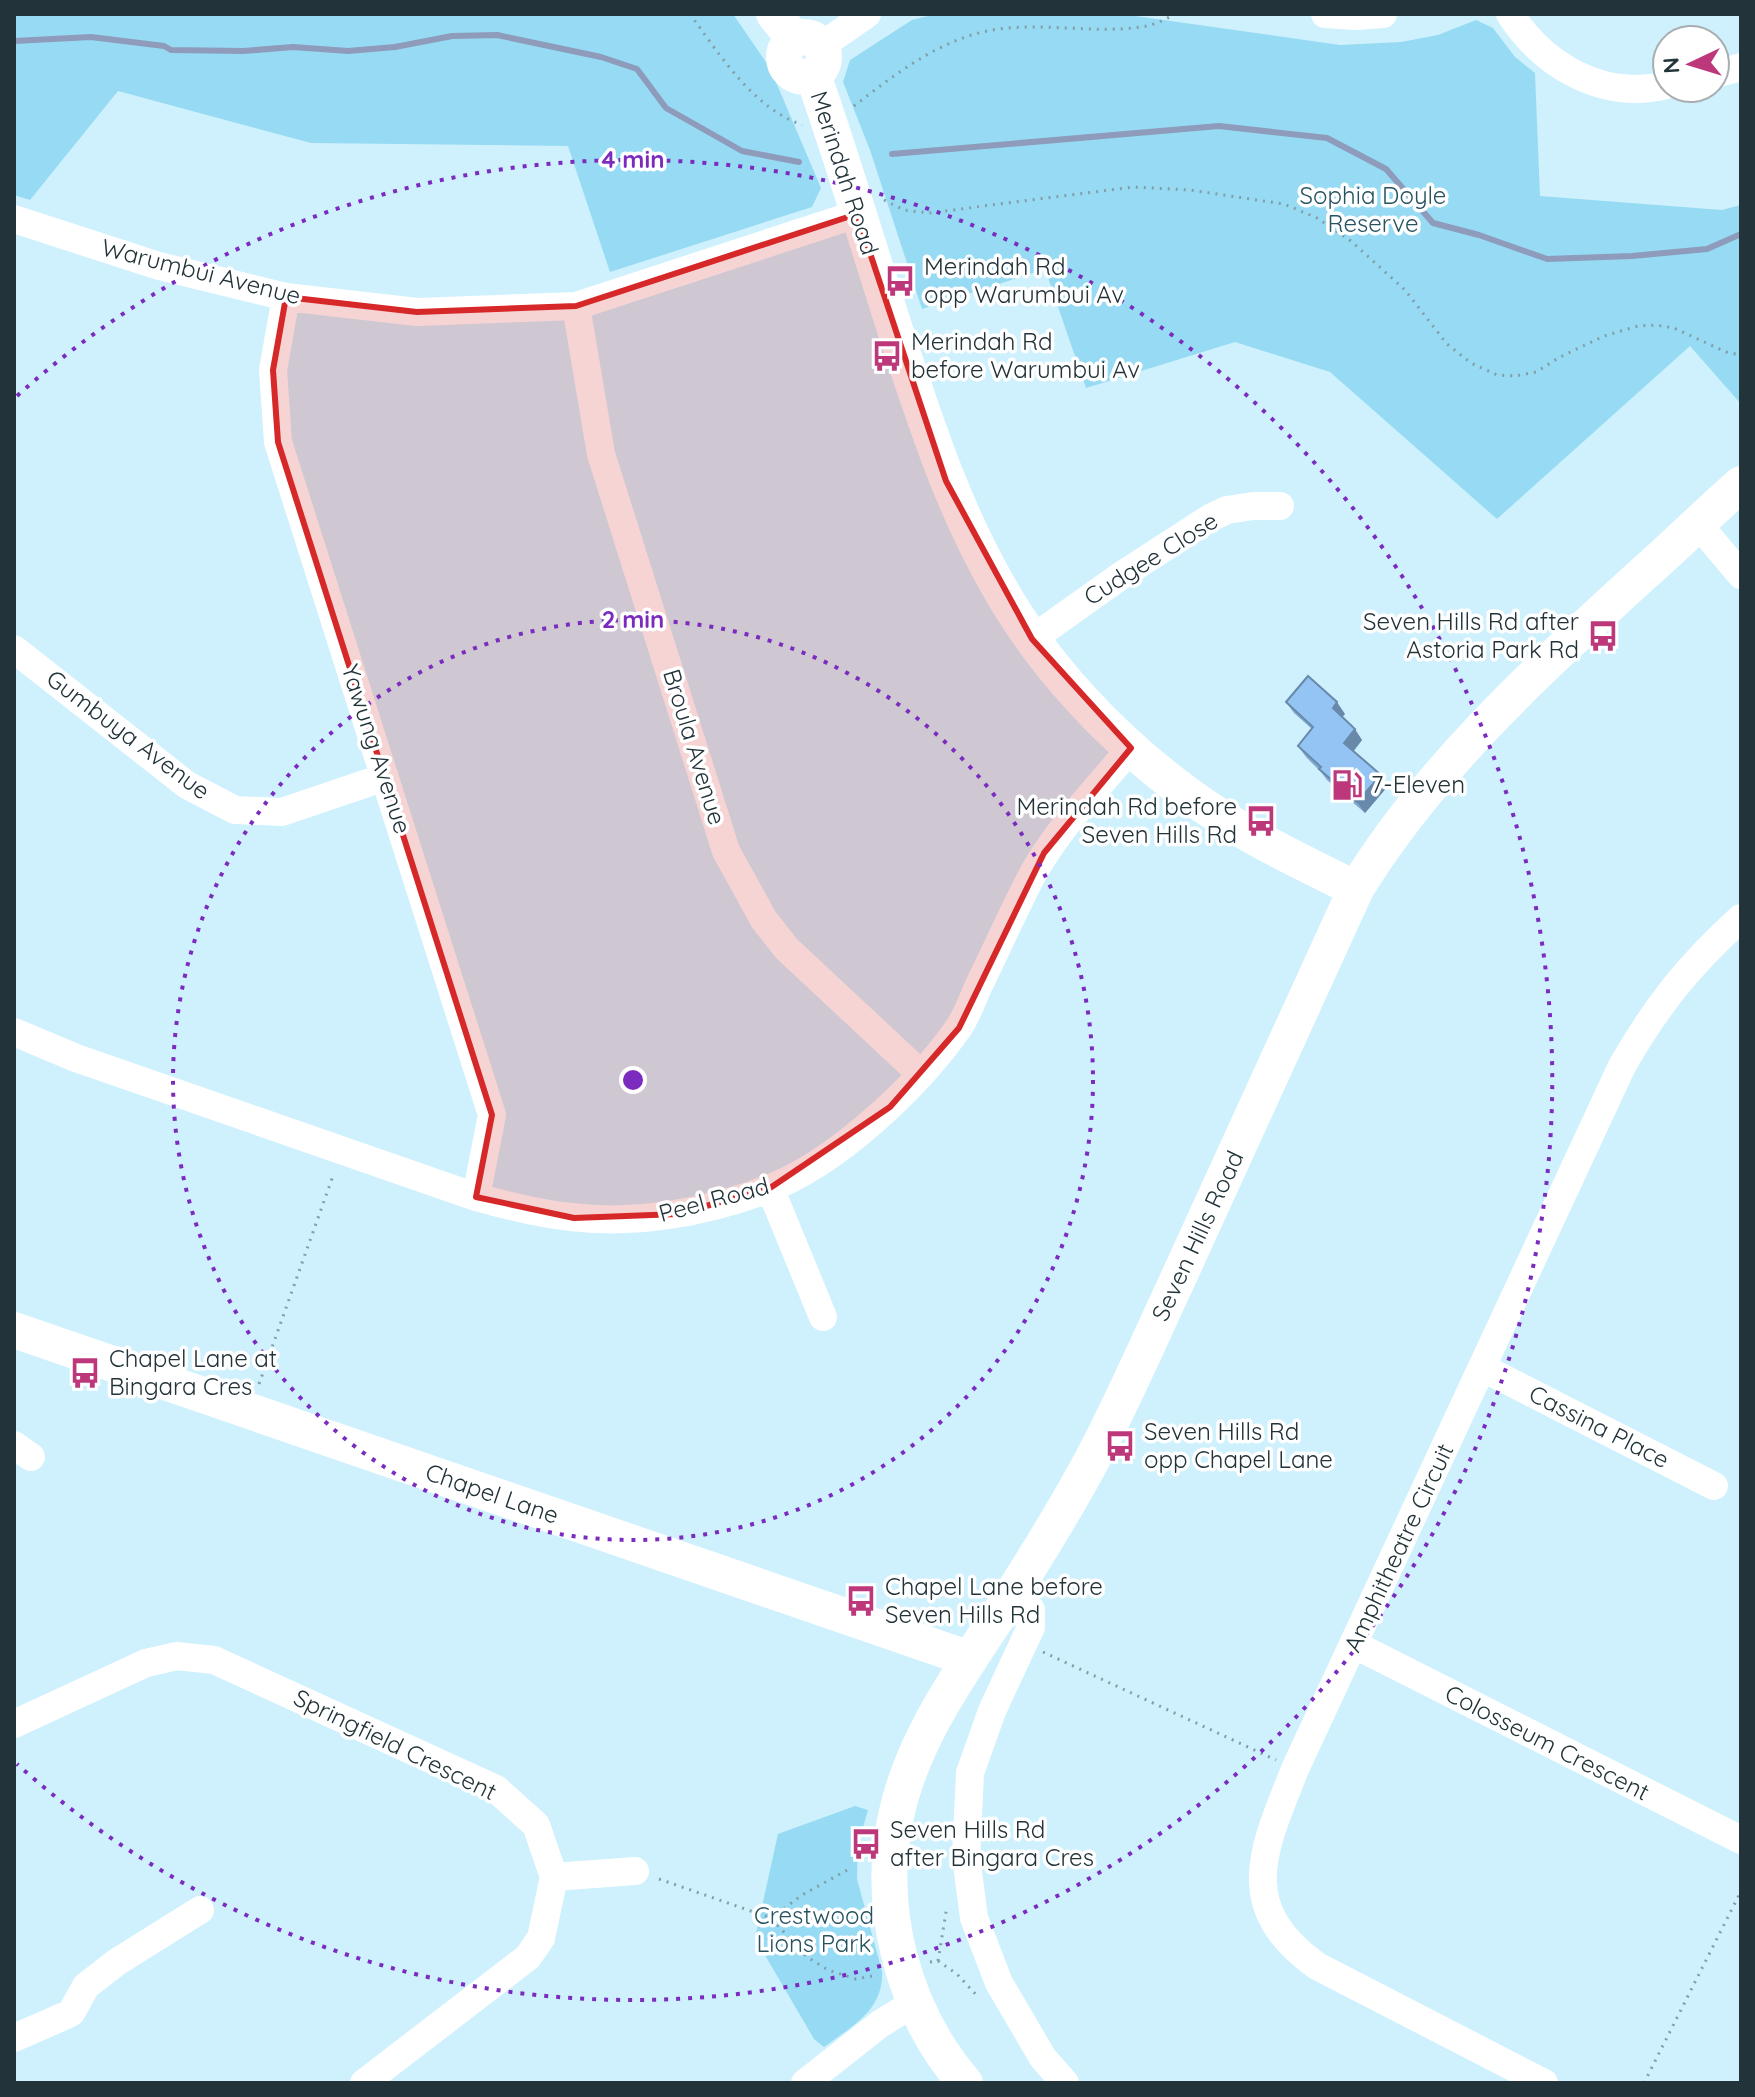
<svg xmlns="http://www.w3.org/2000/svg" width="1755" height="2097" font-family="Quicksand,sans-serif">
	<rect width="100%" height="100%" fill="#cef1fd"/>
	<!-- green -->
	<path fill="#96dbf3" d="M 14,14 L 733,14 L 770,68 L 821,188 L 812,207 L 610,272 L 568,146 L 311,143 L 118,91 L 30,200 L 14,195 Z
		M 936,14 L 1121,14 L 1340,45 L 1401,42 L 1438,35 L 1476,20 L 1493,28 L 1515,57 L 1535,73 L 1540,196 L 1722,210 L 1741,205 L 1741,404 L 1690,346 L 1497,519 L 1330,372 L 1235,342 L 1086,388 L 1045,269 L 922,309 L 870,150 L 843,82 L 850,60 L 912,20 Z
		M 855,1806 L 868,1810 L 858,1845 L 857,1879 L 882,1971 C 884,2010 852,2026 824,2047 L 814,2039 L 755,1938 L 778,1834 Z"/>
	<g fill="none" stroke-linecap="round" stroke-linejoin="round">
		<!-- stream -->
		<path stroke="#8e9bbb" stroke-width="6" d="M 14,41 L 91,37 L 164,46 L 171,50 L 243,51 L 293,47 L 348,51 L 395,47 L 452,36 L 497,35 L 601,57 L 637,69 L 666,108 L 742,151 L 799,162
			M 892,154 L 1219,126 L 1327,138 L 1386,169 L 1433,223 L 1479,235 L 1547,259 L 1632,256 L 1707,249 L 1741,234"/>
		<!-- path -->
		<path stroke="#839ea8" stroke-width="3" stroke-dasharray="2 6" stroke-linecap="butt" d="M 690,14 C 720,55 752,107 802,125
			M 854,106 C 890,78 930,47 975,34 C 1029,18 1093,36 1147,26 C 1157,24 1167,18 1176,14
			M 884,200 L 904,210 L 929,213 L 1133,187 L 1190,190 L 1284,204 L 1317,218 L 1351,241 L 1405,290 L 1447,344 L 1471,363 L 1497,375 L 1515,376 L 1536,372 L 1560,357 L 1604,336 L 1638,326 L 1656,325 L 1674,328 L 1726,352 L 1741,355
			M 259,1384 L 334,1173
			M 1043,1652 L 1276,1760
			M 659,1879 L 771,1918 L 807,1957 L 828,1970 L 856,1979 L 878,1975
			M 771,1918 L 802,1895 L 851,1868
			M 938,1961 L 947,1906
			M 930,1962 L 938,1961 L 957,1974 L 979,1998
			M 1644,2083 L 1741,1891"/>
		<!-- minor -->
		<path stroke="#fff" stroke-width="28" d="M 1325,14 L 1356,16 L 1383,14
			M 1510,14 C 1544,66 1603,101 1667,85
			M 821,46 L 867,14
			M 1715,74 L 1741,67
			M 14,219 L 159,266 L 286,297 L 417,312 L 576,306 L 857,214
			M 286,297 L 273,370 L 278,442 L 492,1115 L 476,1197
			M 576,306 L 601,454 L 726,851 L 764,920 L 787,949 L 921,1074
			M 1698,524 L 1741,575
			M 1032,639 L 1122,575 L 1210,518 L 1227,510 L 1253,506 L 1280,506
			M 14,649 L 187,785 L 235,810 L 282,812 L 385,777
			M 14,1032 L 76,1058 L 476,1197 C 508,1206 539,1214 571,1217 C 636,1225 707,1212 768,1189 C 836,1163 915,1089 957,1030 C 966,1018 972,1001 978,987 C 995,952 1011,917 1028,883 C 1054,832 1095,791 1131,748
			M 770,1188 L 823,1317
			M 1483,1368 L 1714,1486
			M 14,1445 L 31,1457
			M 1016,1588 L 1031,1610 L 1031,1627 L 992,1711 L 970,1773 L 966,1857 L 974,1918 L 999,1983 L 1043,2058 L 1065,2083
			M 1353,1644 L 1741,1840
			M 14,1724 L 146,1663 L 177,1656 L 214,1660 L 496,1789 L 536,1825 L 554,1877 L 541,1938 L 528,1957 L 364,2083
			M 554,1877 L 635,1871
			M 14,2038 L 71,2013 L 86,1986 L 117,1962 L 200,1910
			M 805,2083 L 880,2024 L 914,2003
			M 1544,2083 L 1317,1966 C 1233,1906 1264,1848 1295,1769 L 1622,1066 C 1657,1005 1689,965 1741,918"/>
		<!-- major -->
		<path stroke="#fff" stroke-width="36" d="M 774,14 L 795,40
			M784 57a20 20 0 1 1 40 0a20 20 0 1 1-40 0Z
			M 813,75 C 845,166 872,259 902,351 C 929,432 953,505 995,580 C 1041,664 1111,738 1187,794 C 1240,833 1297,860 1356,889
			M 14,1330 L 970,1659
			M 965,2083 C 903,2011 876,1909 896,1816 C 912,1740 960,1674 1002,1610 C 1034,1560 1066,1509 1094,1456 C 1126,1395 1153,1332 1182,1270 C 1241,1143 1299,1016 1356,889 C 1430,768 1538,670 1642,575 C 1676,545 1707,514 1741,484"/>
	</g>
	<!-- wall -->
	<path fill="#7fa9d1" d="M 1286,702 L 1345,714 L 1342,717 L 1362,740 L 1353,752 L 1388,786 L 1365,813 L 1327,780 L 1321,772 L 1306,757 L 1298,746 L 1312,729 L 1294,713 Z"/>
	<!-- shaded-wall -->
	<path fill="#6889aa" d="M 1337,702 L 1345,714 L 1340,719 L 1333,708 Z
		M 1355,729 L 1362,740 L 1351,754 L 1344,743 Z
		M 1381,775 L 1388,786 L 1365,813 L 1357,802 Z"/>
	<!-- building -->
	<path fill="#94c4f3" stroke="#6889aa" stroke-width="2" d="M 1308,676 L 1337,702 L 1333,708 L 1355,729 L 1344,743 L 1381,775 L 1357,802 L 1319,769 L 1321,767 L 1298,746 L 1313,727 L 1286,702 Z"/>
	<!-- marked area -->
	<path fill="#d62828" fill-opacity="0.2" stroke="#d62828" stroke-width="6" stroke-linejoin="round" d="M 857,214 L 946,481 L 1032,639 L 1131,748 L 1044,853 L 959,1028 L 890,1107 L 770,1188 L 678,1214 L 574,1218 L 476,1197 L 492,1115 L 278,442 L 273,370 L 286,297 L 417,312 L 576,306 Z"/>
	<!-- distance rings -->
	<g fill="none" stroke="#7b2cbf" stroke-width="4" stroke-dasharray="4 8">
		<circle cx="633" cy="1080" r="460"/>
		<path d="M17 396A920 920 0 1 1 17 1764"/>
	</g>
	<!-- icons -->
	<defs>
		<symbol id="bus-bare" viewBox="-9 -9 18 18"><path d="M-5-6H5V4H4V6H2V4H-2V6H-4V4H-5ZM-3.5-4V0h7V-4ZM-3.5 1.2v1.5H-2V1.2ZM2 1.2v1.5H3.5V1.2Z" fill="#bd387b" stroke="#fff" stroke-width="2.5" paint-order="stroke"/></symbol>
		<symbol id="fuel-bare" viewBox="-9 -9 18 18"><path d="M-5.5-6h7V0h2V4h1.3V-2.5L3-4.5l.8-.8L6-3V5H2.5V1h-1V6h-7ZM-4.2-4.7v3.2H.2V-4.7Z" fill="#bd387b" stroke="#fff" stroke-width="2.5" paint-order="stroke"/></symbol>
	</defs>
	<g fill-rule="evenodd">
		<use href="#bus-bare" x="878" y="259" width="44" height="44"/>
		<use href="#bus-bare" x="865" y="334" width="44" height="44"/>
		<use href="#bus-bare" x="1581" y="614" width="44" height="44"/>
		<use href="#fuel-bare" x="1325" y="763" width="44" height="44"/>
		<use href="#bus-bare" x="1239" y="799" width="44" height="44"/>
		<use href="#bus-bare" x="63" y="1351" width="44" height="44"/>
		<use href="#bus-bare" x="1098" y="1424" width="44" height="44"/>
		<use href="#bus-bare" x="839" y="1579" width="44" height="44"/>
		<use href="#bus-bare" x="844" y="1822" width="44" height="44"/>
	</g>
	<g text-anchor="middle" stroke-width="7" stroke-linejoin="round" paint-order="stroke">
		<!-- street labels -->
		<g font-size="24" fill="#223339" stroke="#fff">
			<text transform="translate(844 173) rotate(72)" y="8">Merindah Road</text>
			<text transform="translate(201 272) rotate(14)" y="8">Warumbui Avenue</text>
			<text transform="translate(1151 559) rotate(-32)" y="8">Cudgee Close</text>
			<text transform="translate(128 735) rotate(37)" y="8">Gumbuya Avenue</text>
			<text transform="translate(694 747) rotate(73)" y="8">Broula Avenue</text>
			<text transform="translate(376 749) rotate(72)" y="8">Yawung Avenue</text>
			<text transform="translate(714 1200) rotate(-15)" y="8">Peel Road</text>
			<text transform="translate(1198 1236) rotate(-65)" y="8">Seven Hills Road</text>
			<text transform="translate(1599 1427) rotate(27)" y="8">Cassina Place</text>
			<text transform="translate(492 1494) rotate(19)" y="8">Chapel Lane</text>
			<text transform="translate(1399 1548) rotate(-65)" y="8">Amphitheatre Circuit</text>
			<text transform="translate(1547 1743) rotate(27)" y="8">Colosseum Crescent</text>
			<text transform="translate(395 1745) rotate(26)" y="8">Springfield Crescent</text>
		</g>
		<!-- park labels -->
		<g font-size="24" fill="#275361" stroke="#fff">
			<text x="1373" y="204">Sophia Doyle<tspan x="1373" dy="28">Reserve</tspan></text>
			<text x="814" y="1924">Crestwood<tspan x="814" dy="28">Lions Park</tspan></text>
		</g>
		<!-- poi labels -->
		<g font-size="24" fill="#223339" stroke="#fff" text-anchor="start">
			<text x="924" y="275">Merindah Rd<tspan x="924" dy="28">opp Warumbui Av</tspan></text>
			<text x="911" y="350">Merindah Rd<tspan x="911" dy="28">before Warumbui Av</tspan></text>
			<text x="1579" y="630" text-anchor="end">Seven Hills Rd after<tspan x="1579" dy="28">Astoria Park Rd</tspan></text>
			<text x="1371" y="793">7-Eleven</text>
			<text x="1237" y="815" text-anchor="end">Merindah Rd before<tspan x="1237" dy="28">Seven Hills Rd</tspan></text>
			<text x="109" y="1367">Chapel Lane at<tspan x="109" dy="28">Bingara Cres</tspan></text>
			<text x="1144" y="1440">Seven Hills Rd<tspan x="1144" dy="28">opp Chapel Lane</tspan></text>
			<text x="885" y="1595">Chapel Lane before<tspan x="885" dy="28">Seven Hills Rd</tspan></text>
			<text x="890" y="1838">Seven Hills Rd<tspan x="890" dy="28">after Bingara Cres</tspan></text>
		</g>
	</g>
	<circle cx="633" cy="1080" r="12" fill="#7b2cbf" stroke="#fff" stroke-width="4"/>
	<g font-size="24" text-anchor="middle" font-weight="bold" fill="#7b2cbf" stroke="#fff" stroke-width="7" stroke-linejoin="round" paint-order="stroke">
		<text x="633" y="168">4 min</text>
		<text x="633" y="628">2 min</text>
	</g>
	<!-- border -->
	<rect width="1755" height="2097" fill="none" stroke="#223339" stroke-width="32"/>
	<!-- north arrow -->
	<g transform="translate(1691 64) rotate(266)"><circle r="38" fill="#ffffff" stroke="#a7adb0" stroke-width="2"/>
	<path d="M0-6L14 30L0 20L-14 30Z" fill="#bd387b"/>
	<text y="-12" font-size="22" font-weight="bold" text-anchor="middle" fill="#223339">N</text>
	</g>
</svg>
